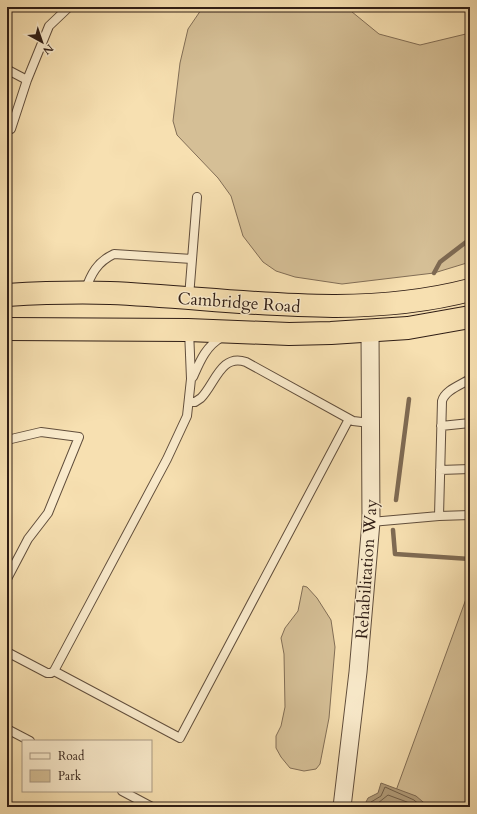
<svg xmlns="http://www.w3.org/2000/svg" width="477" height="814" font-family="Cardo,serif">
	<rect width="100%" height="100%" fill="#f7e0b1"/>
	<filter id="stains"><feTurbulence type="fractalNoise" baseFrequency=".005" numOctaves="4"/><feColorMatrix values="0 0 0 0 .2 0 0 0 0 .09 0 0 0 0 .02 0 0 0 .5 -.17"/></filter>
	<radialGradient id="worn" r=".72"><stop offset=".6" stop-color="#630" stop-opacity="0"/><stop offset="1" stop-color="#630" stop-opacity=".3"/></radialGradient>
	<!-- green -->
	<path fill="#d5bf96" stroke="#826e56" d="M 203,7 L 346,7 L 379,34 L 420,45 L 470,33 L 470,80 L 468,86 L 470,95 L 470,262 L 434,273 L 342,284 L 295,277 L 276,271 L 263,262 L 243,236 L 231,196 L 218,178 L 177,135 L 173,121 L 180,63 L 188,29 Z
		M 303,586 L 307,587 L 317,598 L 331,620 L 335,647 L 329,718 L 320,764 L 316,769 L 304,771 L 290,768 L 281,757 L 276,748 L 276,736 L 281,726 L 285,707 L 284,654 L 281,638 L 285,628 L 298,611 Z
		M 470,588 L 470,807 L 390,807 Z"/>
	<!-- water -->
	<path fill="#b39e7c" stroke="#7e6a53" d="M 381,783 L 416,796 L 429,807 L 364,806 L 368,798 L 378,793 Z"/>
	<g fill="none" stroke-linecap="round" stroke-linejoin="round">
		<!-- shore -->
		<path stroke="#715e48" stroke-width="1" d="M 368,807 L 371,802 L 381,796 L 385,787 L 414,800 L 422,807
			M 373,807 L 388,795 L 407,802 L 415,807"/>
		<!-- stream -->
		<path stroke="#7e6a53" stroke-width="4.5" d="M 434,273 L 440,262 L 470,239
			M 396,500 L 409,399
			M 393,530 L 395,554 L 470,559"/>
		<defs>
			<path id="service" d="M 8,70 L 27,80
				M 11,129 L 27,80 L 49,26 L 69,7
				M 85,291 C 91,274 97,262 114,254 L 192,259
				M 189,297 L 197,197
				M 193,377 C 200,361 206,346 222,337
				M 190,402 L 195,402 L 201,398 C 215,384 221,353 246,362 L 353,421 L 370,423
				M 441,426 L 470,423
				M 7,440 L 41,432 L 79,437 L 48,513 L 28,539 L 7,579
				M 440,470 L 470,469
				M 439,516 L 442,401 C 445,390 461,385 470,379
				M 371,522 L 439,516 L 470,515
				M 7,652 L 47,673 L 51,673 L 54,671 L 167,459 L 187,416 L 191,379 L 189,330
				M 54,671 L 180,738 L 349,419
				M 7,729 L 30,741
				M 122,791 L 152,807"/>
			<path id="minor" d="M 342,807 L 358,672 L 371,522 L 370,330"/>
			<path id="trunk" d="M 7,295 C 41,293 76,292 110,293 C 231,298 351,321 470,290
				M 7,329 L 188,330 L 289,334 L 331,333 L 408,328 L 470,317"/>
		</defs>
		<!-- service casing -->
		<use href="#service" stroke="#614e3c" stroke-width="10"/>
		<!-- minor casing -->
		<use href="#minor" stroke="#614e3c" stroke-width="19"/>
		<!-- trunk casing -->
		<use href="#trunk" stroke="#2f1d15" stroke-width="24"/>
		<!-- service -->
		<use href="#service" stroke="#faebcc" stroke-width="8"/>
		<!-- minor -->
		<use href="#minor" stroke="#faebcc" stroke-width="17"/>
		<!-- trunk -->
		<use href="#trunk" stroke="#f7e0b1" stroke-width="22"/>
	</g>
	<g text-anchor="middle" stroke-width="3" stroke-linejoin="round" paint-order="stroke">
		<!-- street labels -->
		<g font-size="17" fill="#2f1d15" stroke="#faebcc">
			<text transform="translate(239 302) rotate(4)" y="6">Cambridge Road</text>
			<text transform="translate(366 569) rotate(-86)" y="6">Rehabilitation Way</text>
		</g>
	</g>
	<!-- margin -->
	<rect width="477" height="814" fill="none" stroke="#f7e0b1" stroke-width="24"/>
	<rect x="8" y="8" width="461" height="798" fill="none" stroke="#2f1d15" stroke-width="2"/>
	<rect x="12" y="12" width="453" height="790" fill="none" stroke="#2f1d15"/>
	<!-- legend -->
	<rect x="22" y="740" width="130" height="52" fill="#faebcc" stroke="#a99983"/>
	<rect x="30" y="753" width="20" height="6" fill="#faebcc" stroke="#a99983"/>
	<text x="58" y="760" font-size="12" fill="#2f1d15">Road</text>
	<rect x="30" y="770" width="20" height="12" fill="#d5bf96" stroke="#a99983"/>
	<text x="58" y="780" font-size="12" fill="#2f1d15">Park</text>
	<!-- north arrow -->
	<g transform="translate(42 42) rotate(140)" stroke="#faebcc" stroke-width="3" paint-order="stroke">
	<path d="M0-3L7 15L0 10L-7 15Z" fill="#2f1d15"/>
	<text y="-6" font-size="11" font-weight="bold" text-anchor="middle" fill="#2f1d15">N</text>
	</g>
	<rect width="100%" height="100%" filter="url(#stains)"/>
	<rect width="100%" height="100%" fill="url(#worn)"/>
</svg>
